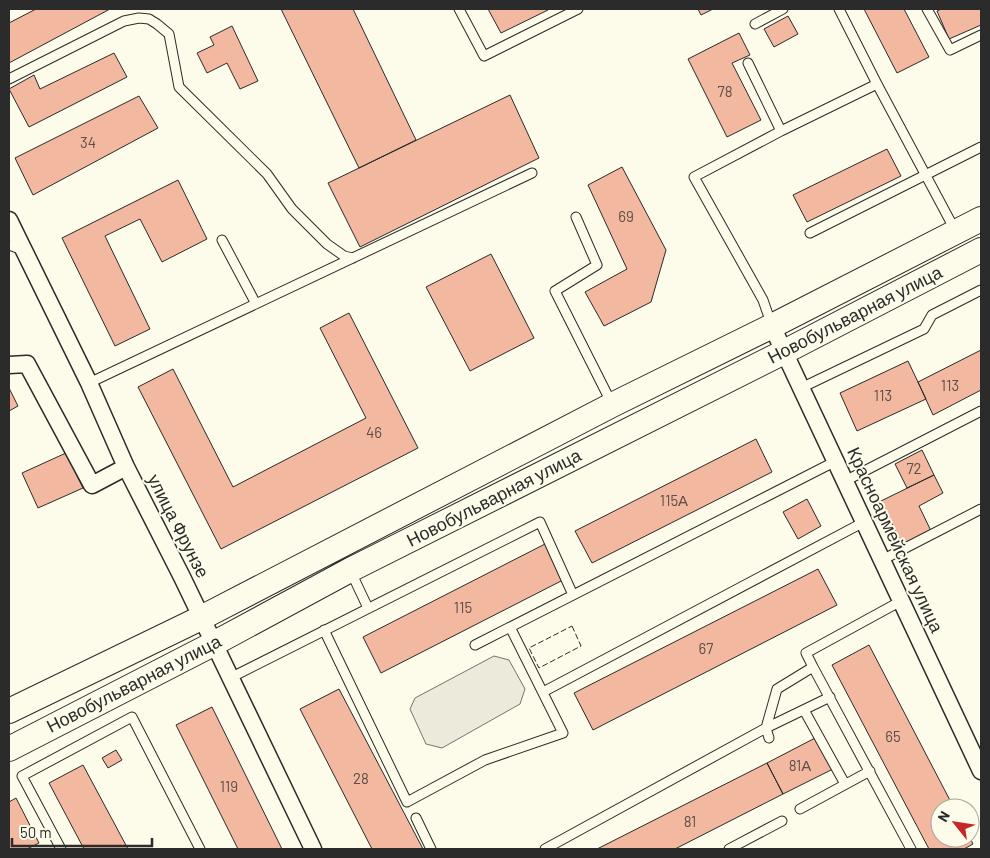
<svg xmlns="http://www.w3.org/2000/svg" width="990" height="858" font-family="Barlow,sans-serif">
	<rect width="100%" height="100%" fill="#fdfbea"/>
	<!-- green -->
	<path fill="#ecebdb" stroke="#74746e" d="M 494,656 L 509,660 L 525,689 L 520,704 L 442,748 L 426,744 L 410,709 L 415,698 Z"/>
	<!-- building -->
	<path fill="#f2b8a0" stroke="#2b2b2b" d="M 36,9 L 110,9 L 9,63 L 9,23 Z
		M 281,9 L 353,9 L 416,140 L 359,168 Z
		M 488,9 L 547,9 L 548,10 L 501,33 Z
		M 698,9 L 713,9 L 701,15 Z
		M 864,9 L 904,9 L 929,57 L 897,73 Z
		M 941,9 L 981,9 L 981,25 L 949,39 L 937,11 Z
		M 788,16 L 798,34 L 774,47 L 764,29 Z
		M 232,26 L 258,81 L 240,89 L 227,63 L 207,73 L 197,53 L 214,45 L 210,37 Z
		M 739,33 L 750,55 L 732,63 L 761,120 L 727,137 L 688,59 Z
		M 114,53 L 127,77 L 29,127 L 9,89 L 34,75 L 40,89 Z
		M 510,95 L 539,158 L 360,247 L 328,183 Z
		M 139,96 L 158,128 L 33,195 L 15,158 Z
		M 887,149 L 901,176 L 807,222 L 793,195 Z
		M 622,167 L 666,250 L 651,302 L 604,326 L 585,292 L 627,269 L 588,185 Z
		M 178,180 L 207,239 L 162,262 L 140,219 L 105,236 L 150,329 L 115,346 L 62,238 Z
		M 491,254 L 534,338 L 470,371 L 426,287 Z
		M 349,313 L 418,448 L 221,549 L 138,387 L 173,369 L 233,487 L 366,418 L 320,328 Z
		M 981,350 L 981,390 L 933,415 L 918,382 Z
		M 908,361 L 926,399 L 857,431 L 840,393 Z
		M 9,388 L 18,406 L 9,411 Z
		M 756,439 L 772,472 L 592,563 L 575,531 Z
		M 922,450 L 934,475 L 907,488 L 895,464 Z
		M 66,453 L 83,488 L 38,508 L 22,473 Z
		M 934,475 L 943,493 L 919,506 L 932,533 L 903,547 L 881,501 Z
		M 807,499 L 821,526 L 798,539 L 783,512 Z
		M 545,544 L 563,580 L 381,673 L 363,637 Z
		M 818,569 L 837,605 L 593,730 L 574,693 Z
		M 869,645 L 954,808 L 940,808 L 940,838 L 970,838 L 973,844 L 964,849 L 929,849 L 832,665 Z
		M 339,689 L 423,849 L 372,849 L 300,709 Z
		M 212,707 L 282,849 L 238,849 L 176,725 Z
		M 817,737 L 833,769 L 783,794 L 767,763 Z
		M 116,750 L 122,760 L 108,768 L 102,758 Z
		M 767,763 L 783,794 L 675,849 L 597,849 Z
		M 83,765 L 128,849 L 84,849 L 49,783 Z
		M 16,798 L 39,843 L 27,849 L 9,849 L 9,802 Z"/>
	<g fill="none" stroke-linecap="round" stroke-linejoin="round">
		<defs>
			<path id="lane" d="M 459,9 L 484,56 L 578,9
				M 839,9 L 877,84 L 955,230
				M 927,9 L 950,50 L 981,35
				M 755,24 L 783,9
				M 748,63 L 781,131
				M 9,79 L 124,21 L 139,18 L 149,19 L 157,24 L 169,34 L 179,87 L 267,174 L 292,209 L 327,244 L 344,256 L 353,258
				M 576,217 L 597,265 L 555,291 L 612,404
				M 810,233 L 981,147
				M 222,240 L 256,304
				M 9,245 L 23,250
				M 772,326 L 763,300 L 694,177 L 781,131 L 877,84
				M 89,383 L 532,173
				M 801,388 L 924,329 L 932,315 L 981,290
				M 845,481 L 981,411
				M 882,560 L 981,509
				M 350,570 L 368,608
				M 324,630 L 407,802 L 485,760 L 563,733 L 510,627
				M 475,645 L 836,461
				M 813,667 L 911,849
				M 230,678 L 540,522 L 573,595
				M 543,692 L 864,522
				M 804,710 L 845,784
				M 769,738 L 766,728 L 777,689 L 813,667 L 806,653 L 901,601
				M 800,809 L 870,771
				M 416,818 L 431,849
				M 61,849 L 22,776 L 132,717 L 200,849
				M 545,849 L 766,728 L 830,697
				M 729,849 L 782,821"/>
			<path id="street" d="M 9,220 L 89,383 L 126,467 L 182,577 L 313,849
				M 772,326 L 981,771
				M 9,365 L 27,364 L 92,485 L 126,467"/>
			<path id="secondary" d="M 9,711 L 201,618 L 612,405 L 772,326 L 981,219
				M 9,749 L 213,644 L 350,570 L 784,352 L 981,250"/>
		</defs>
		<!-- lane casing -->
		<use href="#lane" stroke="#2b2b2b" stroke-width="11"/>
		<!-- street casing -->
		<use href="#street" stroke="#2b2b2b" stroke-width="19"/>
		<!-- secondary casing -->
		<use href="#secondary" stroke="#2b2b2b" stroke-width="26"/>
		<!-- lane -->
		<use href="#lane" stroke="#fdfbea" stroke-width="9"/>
		<!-- street -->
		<use href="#street" stroke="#fdfbea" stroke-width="16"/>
		<!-- secondary -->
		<use href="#secondary" stroke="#fdfbea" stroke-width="24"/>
		<!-- fence -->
		<path stroke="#2b2b2b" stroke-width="1" stroke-dasharray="6 2.5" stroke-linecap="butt" d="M 572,626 L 581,646 L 539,668 L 529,648 Z"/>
	</g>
	<g text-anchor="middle" stroke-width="4" stroke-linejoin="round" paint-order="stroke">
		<!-- number labels -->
		<g font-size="15" fill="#5d4e48">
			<text x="725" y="97">78</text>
			<text x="88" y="148">34</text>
			<text x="626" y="222">69</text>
			<text x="950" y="391">113</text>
			<text x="883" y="401">113</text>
			<text x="374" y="438">46</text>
			<text x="914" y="474">72</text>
			<text x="674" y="506">115А</text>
			<text x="463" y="613">115</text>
			<text x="706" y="654">67</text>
			<text x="893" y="742">65</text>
			<text x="800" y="771">81А</text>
			<text x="361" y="784">28</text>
			<text x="229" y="792">119</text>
			<text x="690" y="827">81</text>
		</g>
		<!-- street labels -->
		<g font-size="18" fill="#2b2b2b" stroke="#fdfbea">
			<text transform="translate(855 315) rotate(-27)" y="6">Новобульварная улица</text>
			<text transform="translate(494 498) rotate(-27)" y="6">Новобульварная улица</text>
			<text transform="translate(178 526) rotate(63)" y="6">улица Фрунзе</text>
			<text transform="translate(895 540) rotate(65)" y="6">Красноармейская улица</text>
			<text transform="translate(134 684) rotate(-27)" y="6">Новобульварная улица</text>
		</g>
	</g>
	<!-- border -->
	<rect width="990" height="858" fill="none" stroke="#2b2b2b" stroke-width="20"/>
	<!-- north arrow -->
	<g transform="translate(955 823) rotate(300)"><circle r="24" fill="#fdfbea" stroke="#a9a89e"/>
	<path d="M0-4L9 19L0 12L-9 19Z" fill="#c62828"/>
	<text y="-8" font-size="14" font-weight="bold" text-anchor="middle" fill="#2b2b2b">N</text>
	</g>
	<!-- scale -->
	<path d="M12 838v8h140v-8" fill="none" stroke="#2b2b2b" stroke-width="2.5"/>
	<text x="20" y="838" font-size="15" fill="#2b2b2b" stroke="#fdfbea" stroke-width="4" paint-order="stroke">50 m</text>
</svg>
